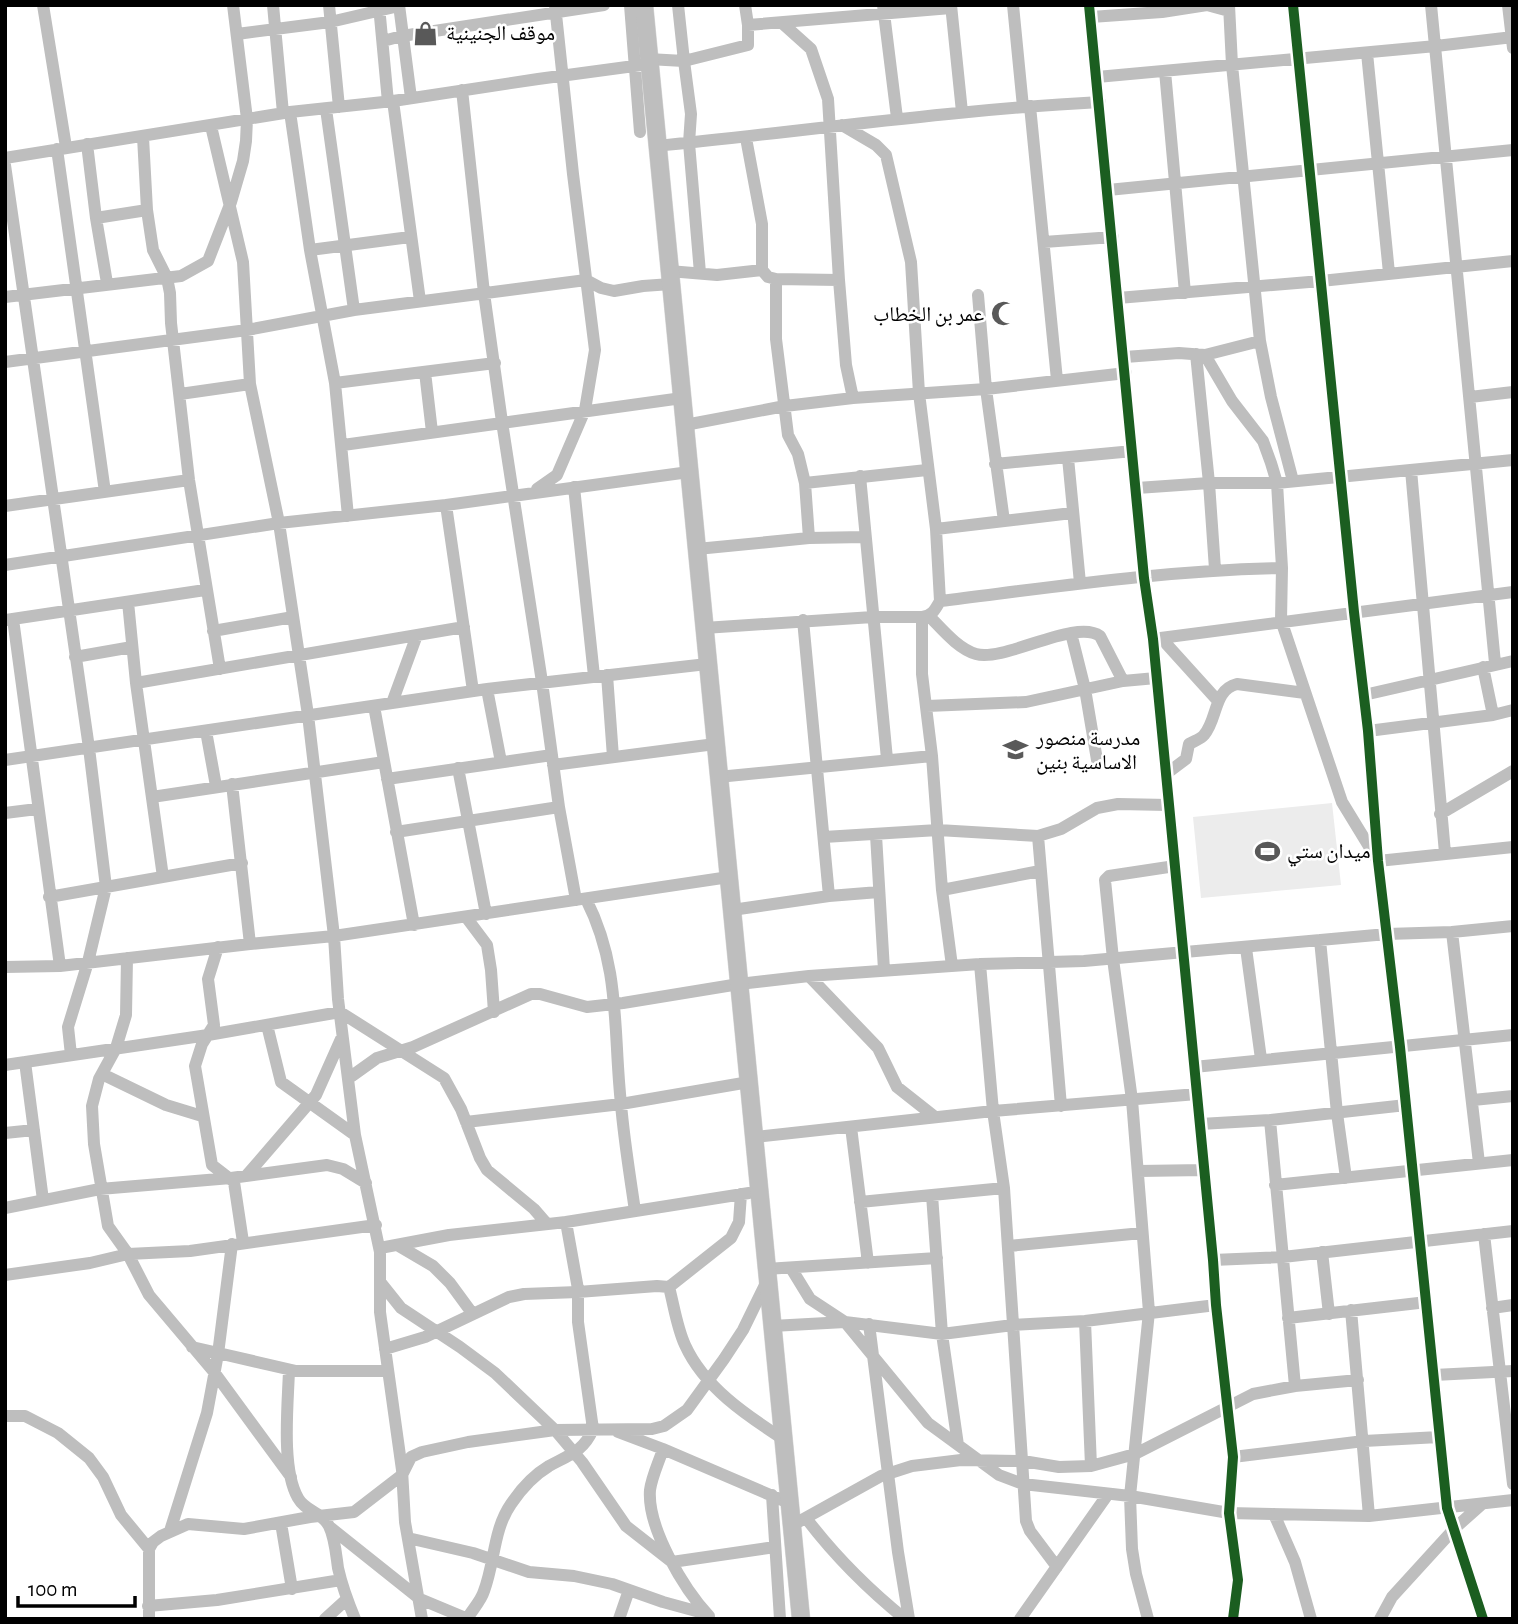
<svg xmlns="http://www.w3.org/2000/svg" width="1518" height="1624" font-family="'Alegreya Sans','Noto Naskh Arabic',sans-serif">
	<rect width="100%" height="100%" fill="#fff"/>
	<!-- green -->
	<path fill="#ececec" d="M 1332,803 L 1341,885 L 1201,898 L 1193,817 Z"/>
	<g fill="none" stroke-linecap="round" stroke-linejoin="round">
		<defs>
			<path id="highway" d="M 644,5 L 801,1619"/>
		</defs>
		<!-- highway casing -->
		<use href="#highway" stroke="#dbdbdb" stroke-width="19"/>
		<!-- minor -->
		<path stroke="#bebebe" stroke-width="12" d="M 43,5 L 66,147
			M 273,5 L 283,113
			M 329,5 L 339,107
			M 399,5 L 411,98
			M 630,5 L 640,132
			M 883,5 L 897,118
			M 951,5 L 962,112
			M 1013,5 L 1023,107
			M 1089,5 L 1144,578 L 1153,639 L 1213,1260 L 1216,1305 L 1233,1457 L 1229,1513 L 1238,1580 L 1233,1619
			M 1229,5 L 1232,65 L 1260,341 L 1271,397 L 1293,481
			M 1293,5 L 1354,612 L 1368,731 L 1378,861 L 1400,1047 L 1447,1508 L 1483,1619
			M 1431,5 L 1495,663
			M 1508,5 L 1513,48
			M 379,6 L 388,102
			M 1091,17 L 1162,12 L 1207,5 L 1229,11
			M 782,23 L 811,49 L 828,99 L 839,280
			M 748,25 L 951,8
			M 237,34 L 330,22 L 399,6
			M 383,41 L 402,36 L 604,5
			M 1367,53 L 1389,273
			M 648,59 L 684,61 L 678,5
			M 1165,71 L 1185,293
			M 1097,77 L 1436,46 L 1513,37
			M 462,90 L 484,293 L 502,422 L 542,682 L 559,807 L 576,900
			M 393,101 L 420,301
			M 1030,106 L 1057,380
			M 326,109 L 354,310
			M 290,112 L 310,250 L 335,383 L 348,516
			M 842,125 L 876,145 L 886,155 L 911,262 L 919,393 L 936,529 L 940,601
			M 211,126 L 243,262 L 250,384 L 279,523 L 308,715 L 334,936 L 338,999 L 355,1135 L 380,1252 L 380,1312 L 402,1470 L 405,1522 L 422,1619
			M 143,137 L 147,210 L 153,250 L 167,278 L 170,293 L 171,323 L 189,480 L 220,669
			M 746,138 L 762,224 L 762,270
			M 87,144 L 96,218 L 107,283
			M 657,146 C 805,131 950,110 1100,102
			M 57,149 L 105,492
			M 5,158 L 290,112 L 393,101 L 538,79 L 649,64
			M 5,165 L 89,748 L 106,887 L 88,962 L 68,1027 L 71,1055
			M 1108,190 L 1513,150
			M 96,218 L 147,210
			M 1044,242 L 1113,237
			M 310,250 L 410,237
			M 669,271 L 717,275 L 762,270 L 768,277 L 776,279 L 839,280 L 846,365 L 853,398
			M 700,273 L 689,143 L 691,114 L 684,61 L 748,45 L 748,25 L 745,5
			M 776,279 L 776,339 L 788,435 L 798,454 L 805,483 L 809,538
			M 978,295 L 986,389 L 1004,521
			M 5,297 L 181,276 L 208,261 L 231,202 L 243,161 L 246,141 L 247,119 L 233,5
			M 1118,298 L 1321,281 L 1513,261
			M 1196,354 L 1209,483 L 1215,569
			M 1205,355 L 1232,401 L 1263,441 L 1271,463 L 1277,483 L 1282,568 L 1281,620 L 1342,802 L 1378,861 L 1513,847
			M 1125,357 L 1179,353 L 1205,355 L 1260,341
			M 5,362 L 247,330 L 354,310 L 586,280 L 601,288 L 614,291 L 643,286 L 671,284
			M 425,372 L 432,432
			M 335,383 L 495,363
			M 180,394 L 250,384
			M 1470,397 L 1513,392
			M 685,425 L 785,406 L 853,398 L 986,389 L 1126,373
			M 343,445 L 682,398
			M 1068,458 L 1080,583
			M 995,464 L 1133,451
			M 1411,470 L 1445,853
			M 860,476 L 887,759
			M 805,483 L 927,470
			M 574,487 L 594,676
			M 1137,488 L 1209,483 L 1277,483 L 1513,460
			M 537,489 L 557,475 L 585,410 L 595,350 L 573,174 L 555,5
			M 446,505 L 473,691
			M 5,506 L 189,480
			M 936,529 L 1072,513
			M 697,549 L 809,538 L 865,537
			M 5,565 L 279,523 L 446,505 L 689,472
			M 128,602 L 136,683 L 163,877
			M 929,616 C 942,629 958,649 976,654 C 1005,662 1076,618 1100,636 L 1123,681
			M 922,617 L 922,674 L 932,756 L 942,890 L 952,966
			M 13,619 L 60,966
			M 6,620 L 205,590
			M 803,620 L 829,896
			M 704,628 L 873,617 L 922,617 C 932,616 935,610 940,601 C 1054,587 1167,570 1282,568
			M 213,631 L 293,617
			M 1071,633 L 1085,689 L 1097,760
			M 1161,638 L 1218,701
			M 1153,639 L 1513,592
			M 75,657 L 132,647
			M 1483,667 L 1493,715
			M 607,675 L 613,757
			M 136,683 L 464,627
			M 487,689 L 501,762
			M 1364,695 L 1513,661
			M 392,703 L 417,635
			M 374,706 L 414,925
			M 927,706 L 1026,702 L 1123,681 L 1156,678
			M 206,731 L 216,786
			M 1368,731 L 1493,715 L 1513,710
			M 5,760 L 487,689 L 707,664
			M 553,765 L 715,744
			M 458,768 L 486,914
			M 1166,774 L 1186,759 L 1189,744 C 1194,741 1201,739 1204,735 C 1218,719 1213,690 1237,684 L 1305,693
			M 718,777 L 932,756
			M 387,779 L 552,755
			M 232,784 L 250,944
			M 152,797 L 384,762
			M 5,813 L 37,809
			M 1440,814 L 1513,771
			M 396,832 L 559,807
			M 876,835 L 884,970
			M 1038,836 L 1061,1106
			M 824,837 L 938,830 L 1038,836 L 1061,829 L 1097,808 L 1118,804 L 1168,805
			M 942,890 L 1040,871
			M 49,897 L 242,863
			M 586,899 C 621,968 613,1030 621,1104 C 624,1140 630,1176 635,1211
			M 732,910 L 829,896 L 879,892
			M 466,917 L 487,945 L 491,970 L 494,1012
			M 1452,932 L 1479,1163
			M 1320,940 L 1337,1113 L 1346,1178
			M 218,947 L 208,979 L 214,1025 L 202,1044 L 195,1066 L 212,1165 L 234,1182 L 243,1242
			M 1246,948 L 1261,1059
			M 127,958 L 126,1015 L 116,1048 L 99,1079 L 92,1106 L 94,1144 L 108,1226 L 128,1254 L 190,1251 L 376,1225
			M 980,964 L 993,1111 L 1004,1188 L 1026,1521 L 1030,1531 L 1057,1567
			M 5,967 L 60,966 L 250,944 L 334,936 L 729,877
			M 809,976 L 878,1048 L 897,1087 L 935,1117
			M 267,1025 L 281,1082 L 355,1135
			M 25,1062 L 43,1200
			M 5,1065 L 208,1035 L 340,1012 L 444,1078 L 461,1109 L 480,1158 L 487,1170 L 534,1209 L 547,1224
			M 1194,1067 L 1513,1035
			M 102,1074 L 166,1105 L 202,1116
			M 349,1078 L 377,1058 L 413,1047 L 531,994 L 540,994 L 587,1007 L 623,1003 L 739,984 L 809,976 L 980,964 L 1084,961 L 1387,934 L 1452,932 L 1513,926
			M 1473,1100 L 1513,1096
			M 1270,1120 L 1295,1386
			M 466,1122 L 621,1104 L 749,1082
			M 1200,1124 L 1270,1120 L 1406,1105
			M 851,1127 L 868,1263
			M 5,1133 L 34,1130
			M 755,1137 L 993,1111 L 1197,1094
			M 1138,1171 L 1205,1170
			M 247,1175 L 316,1095 L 341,1039
			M 1275,1185 L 1513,1160
			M 932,1195 L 942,1334 L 958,1445
			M 860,1202 L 1004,1188
			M 5,1208 L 100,1189 L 231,1178 L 327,1165 L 343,1169 L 366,1183
			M 1484,1234 L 1513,1484
			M 399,1246 L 433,1266 L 450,1283 L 472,1313
			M 1009,1246 L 1142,1233
			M 380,1248 L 449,1235 L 566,1222 L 749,1193
			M 1322,1252 L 1329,1314
			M 1213,1260 L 1283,1257 L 1513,1231
			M 791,1268 L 810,1299 L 845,1322 L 928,1423 L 999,1475 L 1023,1484 L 1130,1496 L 1229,1513 L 1369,1516 L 1513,1500
			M 766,1269 L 937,1258
			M 5,1275 L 90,1263 L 128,1254 L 149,1295 L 214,1372 L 291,1477
			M 381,1283 L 401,1308 L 460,1347 L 495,1373 L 555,1430 L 582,1462 L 626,1526 L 672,1562 L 775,1547
			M 669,1287 C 674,1306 677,1328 685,1345 C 704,1387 746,1415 783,1439
			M 1492,1308 L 1513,1305
			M 1351,1310 L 1369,1516
			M 1288,1318 L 1427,1302
			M 1085,1321 L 1091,1466
			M 869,1324 L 898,1552 L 909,1619
			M 772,1326 L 845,1322 L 942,1334 L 1013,1325 L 1085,1321 L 1216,1305
			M 192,1347 L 296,1371 L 387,1371
			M 385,1349 L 425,1337 L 509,1297 L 524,1294 L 578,1292 L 657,1286 L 669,1287 L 731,1238 L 739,1222 L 741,1194
			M 289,1370 C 288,1404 281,1469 298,1498 C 305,1511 322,1512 329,1526 C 335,1538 336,1554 338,1568 C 342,1586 348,1602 355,1619
			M 1434,1375 L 1513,1371
			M 5,1416 L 25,1416 L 58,1433 L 89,1458 L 103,1477 L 121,1515 L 149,1549
			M 618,1432 L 663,1449 L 789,1503
			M 663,1449 C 659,1462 652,1476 650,1490 C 647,1528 684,1589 709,1616
			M 1233,1457 L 1364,1441 L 1439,1437
			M 772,1495 L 780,1619
			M 1274,1514 L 1295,1562 L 1311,1619
			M 806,1518 C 834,1555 868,1589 905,1619
			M 281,1523 L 292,1589
			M 791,1526 L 881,1476 L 912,1466 L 961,1460 L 1023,1461 L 1059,1467 L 1091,1466 L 1135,1454 L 1253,1394 L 1295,1386 L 1358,1380
			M 331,1528 L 420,1599 L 468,1619
			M 170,1531 L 207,1413 L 218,1354 L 232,1244
			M 408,1538 L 473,1553 L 529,1572 L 574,1576 L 612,1584 L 663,1602 L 707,1614
			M 148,1606 L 217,1600 L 341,1580
			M 149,1619 L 149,1549 L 153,1542 L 161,1536 L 188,1524 L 244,1529 L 310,1517 L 354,1512 L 402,1475 L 411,1457 L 422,1452 L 468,1442 L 555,1430 L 652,1429 L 664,1426 L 687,1410 L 724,1359 L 743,1330 L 767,1281
			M 325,1619 L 347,1599
			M 467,1619 C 472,1610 481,1601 484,1591 C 495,1562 493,1530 511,1504 C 521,1489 534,1475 549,1466 C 569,1455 584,1451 593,1429 L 578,1322 L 578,1289 L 566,1222
			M 619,1619 L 629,1590
			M 1020,1619 L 1108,1494
			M 1148,1619 L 1136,1574 L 1132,1549 L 1130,1496 L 1149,1312 L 1132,1100 L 1113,959 L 1105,880 L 1109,876 L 1175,866
			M 1380,1619 L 1392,1597 L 1455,1528 L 1482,1504"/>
		<!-- highway -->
		<use href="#highway" stroke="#bebebe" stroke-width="18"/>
		<defs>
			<path id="cycleway" d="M 1089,5 L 1144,578 L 1153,639 L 1213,1260 L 1216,1305 L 1233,1457 L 1229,1513 L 1238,1580 L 1233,1619
				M 1293,5 L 1354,612 L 1368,731 L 1378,861 L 1400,1047 L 1447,1508 L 1483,1619"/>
		</defs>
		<!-- cycleway casing -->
		<use href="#cycleway" stroke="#fff" stroke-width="15"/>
		<!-- cycleway -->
		<use href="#cycleway" stroke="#1b5e20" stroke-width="10"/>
	</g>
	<!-- icons -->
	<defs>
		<symbol id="shop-bare" viewBox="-9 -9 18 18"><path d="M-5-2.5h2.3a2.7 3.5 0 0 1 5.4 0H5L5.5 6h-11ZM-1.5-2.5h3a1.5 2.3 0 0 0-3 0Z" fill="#595959" stroke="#fff" stroke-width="2.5" paint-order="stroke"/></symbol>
		<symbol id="mosque-bare" viewBox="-9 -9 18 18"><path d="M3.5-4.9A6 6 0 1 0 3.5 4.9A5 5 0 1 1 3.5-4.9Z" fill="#595959" stroke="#fff" stroke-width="2.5" paint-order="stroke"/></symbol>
		<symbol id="school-bare" viewBox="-9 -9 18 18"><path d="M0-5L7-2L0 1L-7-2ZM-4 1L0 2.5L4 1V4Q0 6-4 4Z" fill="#595959" stroke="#fff" stroke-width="2.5" paint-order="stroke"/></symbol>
		<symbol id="stadium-bare" viewBox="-9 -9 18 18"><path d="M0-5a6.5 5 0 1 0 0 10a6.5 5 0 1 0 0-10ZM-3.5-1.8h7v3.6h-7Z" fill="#595959" stroke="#fff" stroke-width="2.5" paint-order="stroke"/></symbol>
	</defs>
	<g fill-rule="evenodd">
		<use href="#shop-bare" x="408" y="16" width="35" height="35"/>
		<use href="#mosque-bare" x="986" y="296" width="35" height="35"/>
		<use href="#school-bare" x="998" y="732" width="35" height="35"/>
		<use href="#stadium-bare" x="1250" y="834" width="35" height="35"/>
	</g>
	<g text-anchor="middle" stroke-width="5" stroke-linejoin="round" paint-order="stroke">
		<!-- poi labels -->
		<g font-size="21" fill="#000" stroke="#fff" text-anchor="start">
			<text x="446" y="40">موقف الجنينية</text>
			<text x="984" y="321" text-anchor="end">عمر بن الخطاب</text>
			<text x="1036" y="745">مدرسة منصور<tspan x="1036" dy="24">الاساسية بنين</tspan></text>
			<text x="1287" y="858">ميدان ستي</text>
		</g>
	</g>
	<!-- border -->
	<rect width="1518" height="1624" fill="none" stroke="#000000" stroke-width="14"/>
	<!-- scale -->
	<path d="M18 1596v10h117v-10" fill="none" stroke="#000000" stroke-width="3.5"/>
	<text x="28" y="1596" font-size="21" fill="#000000" stroke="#ffffff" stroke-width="5" paint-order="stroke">100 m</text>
</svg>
